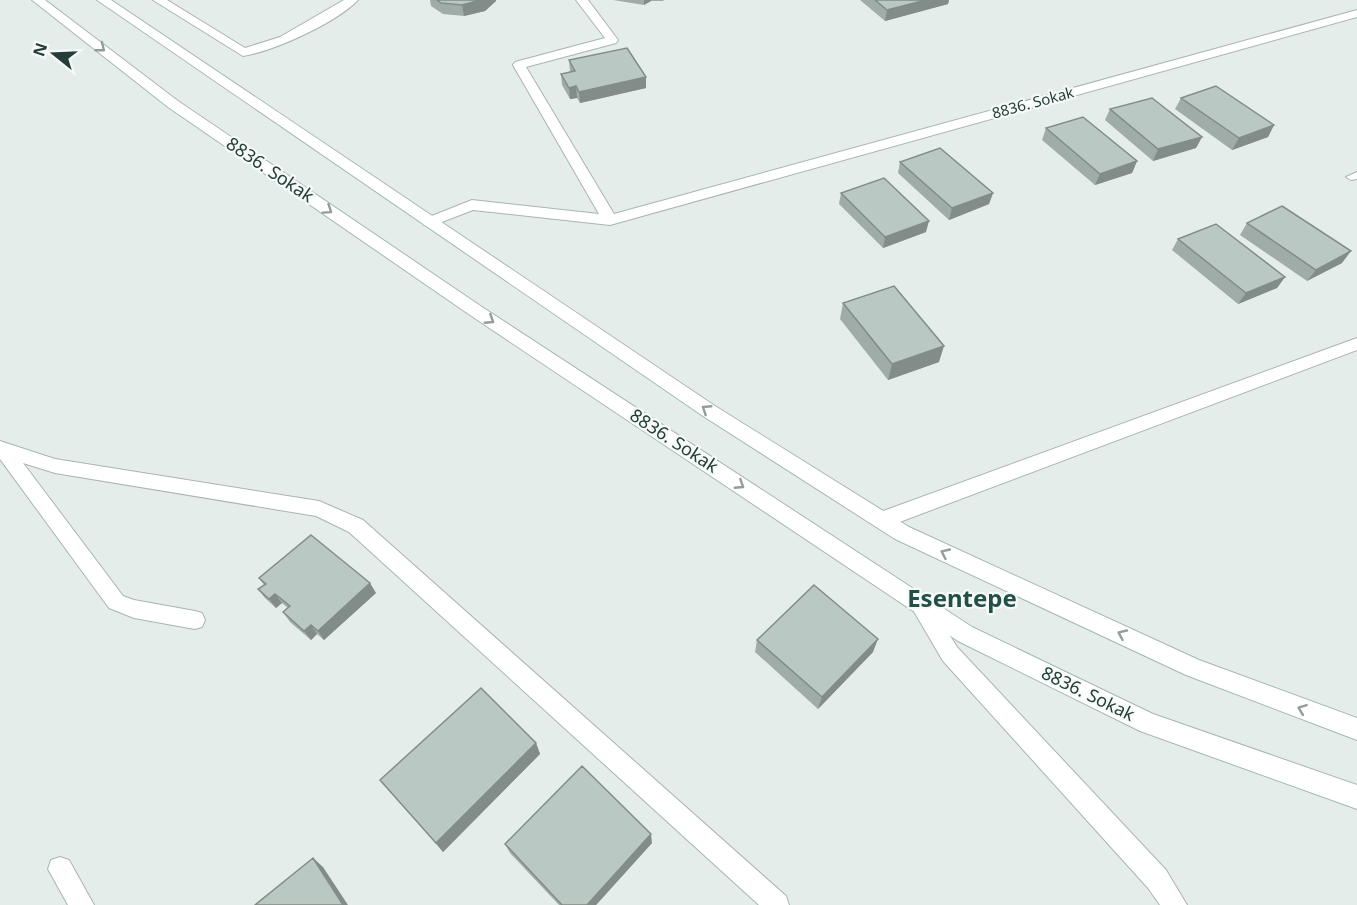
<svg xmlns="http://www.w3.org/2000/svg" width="1357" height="905" font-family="'Noto Sans',sans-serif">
	<rect width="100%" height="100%" fill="#e5edea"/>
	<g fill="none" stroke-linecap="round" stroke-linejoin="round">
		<defs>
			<path id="lane" d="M 1357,172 L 1357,179 L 1351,180 L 1346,177 Z"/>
			<path id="street" d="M 153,0 L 167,0 L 245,48 L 280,37 L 344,0 L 358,0 C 336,23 274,51 243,56 Z
				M 576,0 L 588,0 L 618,40 L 616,43 L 526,67 L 614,214 L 1357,10 L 1357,17 L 610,225 L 473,210 L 434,225 L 424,225 L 422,222 L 424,219 L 472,200 L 599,214 L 513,65 L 515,62 L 605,38 Z
				M 1357,338 L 1357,350 L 889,526 L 882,528 L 875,526 L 873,520 L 875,514 Z
				M 0,441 L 55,459 L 319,501 L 363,520 L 786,896 L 789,905 L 759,905 L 349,532 L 316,516 L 55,473 L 23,463 L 123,596 L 134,600 L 195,611 L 202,613 L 205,620 L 202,627 L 195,629 L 134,618 L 109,608 L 0,459 Z
				M 919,594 L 926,597 L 957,647 L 1166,870 L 1187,905 L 1160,905 L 1148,888 L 943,661 L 909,603 L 912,597 Z
				M 60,857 L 69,860 L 94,905 L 68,905 L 48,869 L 51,860 Z"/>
			<path id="secondary" d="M 32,0 L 45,0 L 178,101 L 482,307 L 972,627 L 1153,714 L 1357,785 L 1357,809 L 1140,731 L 958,641 L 470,315 L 168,107 Z
				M 97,0 L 111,0 L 715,406 L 909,527 L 1199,660 L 1357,718 L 1357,740 L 1186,675 L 895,539 L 703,416 Z"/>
		</defs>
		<!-- lane casing -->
		<use href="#lane" stroke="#a8b5b1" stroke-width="2"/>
		<!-- street casing -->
		<use href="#street" stroke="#a8b5b1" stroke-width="2"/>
		<!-- secondary casing -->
		<use href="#secondary" stroke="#a4b8b2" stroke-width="2"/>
		<!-- lane -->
		<use href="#lane" fill="#fff" fill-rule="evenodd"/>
		<!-- street -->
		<use href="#street" fill="#fff" fill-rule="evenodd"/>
		<!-- secondary -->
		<use href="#secondary" fill="#fff" fill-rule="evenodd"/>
	</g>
	<!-- wall -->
	<path fill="#a0aca8" d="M 430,0 L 496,0 L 496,1 L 485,11 L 464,16 L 443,14 L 431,6 Z
		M 613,0 L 664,0 L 663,1 L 651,1 L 644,5 Z
		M 860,0 L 949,0 L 948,4 L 885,21 Z
		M 569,60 L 646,77 L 646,88 L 580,103 L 577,98 L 570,99 L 562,85 L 561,74 L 570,72 Z
		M 1181,98 L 1274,125 L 1268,137 L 1232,150 L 1175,109 Z
		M 1110,109 L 1202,137 L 1196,148 L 1153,161 L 1105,120 Z
		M 1046,128 L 1137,161 L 1132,173 L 1095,185 L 1042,140 Z
		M 900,162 L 993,193 L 989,204 L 949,220 L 898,173 Z
		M 841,193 L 926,232 L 883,248 L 839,204 Z
		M 1247,223 L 1342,263 L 1307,281 L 1240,235 Z
		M 1178,239 L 1285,277 L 1277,288 L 1238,304 L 1172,250 Z
		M 843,303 L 939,362 L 888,380 L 840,319 Z
		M 259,578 L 376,593 L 324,640 L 317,634 L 311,640 L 290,622 L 283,612 L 288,608 L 282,603 L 276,608 L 265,598 L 258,589 L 264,585 Z
		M 757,640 L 873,652 L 818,709 L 755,652 Z
		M 536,743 L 540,754 L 443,852 L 380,780 Z
		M 652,843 L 596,905 L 559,905 L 510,853 L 505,844 Z"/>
	<!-- shaded-wall -->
	<path fill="#828c88" d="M 481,0 L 496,0 L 496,1 L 485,11 L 464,16 L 462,5 Z
		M 644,0 L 651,0 L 651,1 L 644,5 Z
		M 926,0 L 949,0 L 948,4 L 885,21 L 887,10 Z
		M 646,77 L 646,88 L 580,103 L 579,92 Z
		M 576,86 L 577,98 L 570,99 L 569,88 Z
		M 1274,125 L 1268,137 L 1232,150 L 1239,138 Z
		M 1202,137 L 1196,148 L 1153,161 L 1158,149 Z
		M 1137,161 L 1132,173 L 1095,185 L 1100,174 Z
		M 993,193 L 989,204 L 949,220 L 952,208 Z
		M 929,221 L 926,232 L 883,248 L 885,237 Z
		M 1351,251 L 1342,263 L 1307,281 L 1316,270 Z
		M 1285,277 L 1277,288 L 1238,304 L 1246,293 Z
		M 944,346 L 939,362 L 888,380 L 892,364 Z
		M 370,583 L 376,593 L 324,640 L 318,631 Z
		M 275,594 L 282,603 L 276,608 L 269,599 Z
		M 311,625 L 317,634 L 311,640 L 304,631 Z
		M 878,639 L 873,652 L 818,709 L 822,697 Z
		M 536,743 L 540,754 L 443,852 L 436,843 Z
		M 651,834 L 652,843 L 596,905 L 587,905 Z
		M 313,858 L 323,867 L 348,905 L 343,905 Z"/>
	<!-- building -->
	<path fill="#bac8c3" stroke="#828c88" stroke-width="1.5" d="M 437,0 L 481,0 L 462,5 L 441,3 Z
		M 875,0 L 926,0 L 887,10 Z
		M 627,48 L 646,77 L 579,92 L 576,86 L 569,88 L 561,74 L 575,71 L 569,60 Z
		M 1216,86 L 1274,125 L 1239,138 L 1181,98 Z
		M 1152,98 L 1202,137 L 1158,149 L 1110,109 Z
		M 1083,117 L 1137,161 L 1100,174 L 1046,128 Z
		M 940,148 L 993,193 L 952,208 L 900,162 Z
		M 884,178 L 929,221 L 885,237 L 841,193 Z
		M 1282,206 L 1351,251 L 1316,270 L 1247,223 Z
		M 1216,224 L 1285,277 L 1246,293 L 1178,239 Z
		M 894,286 L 944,346 L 892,364 L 843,303 Z
		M 311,535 L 370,583 L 318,631 L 311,625 L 304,631 L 283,612 L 290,606 L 275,594 L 269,599 L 258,589 L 266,584 L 259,578 Z
		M 814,585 L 878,639 L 822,697 L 757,640 Z
		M 481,688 L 536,743 L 436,843 L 380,780 Z
		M 582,766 L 651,834 L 587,905 L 562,905 L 505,844 Z
		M 313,858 L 343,905 L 255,905 Z"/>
	<!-- one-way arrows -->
	<defs><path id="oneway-chevron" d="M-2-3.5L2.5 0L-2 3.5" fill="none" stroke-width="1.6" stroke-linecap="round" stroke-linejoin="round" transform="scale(1.5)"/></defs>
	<g stroke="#929e9c">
		<use href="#oneway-chevron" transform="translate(101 48) rotate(38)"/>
		<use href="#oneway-chevron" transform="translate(328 210) rotate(34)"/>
		<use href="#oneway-chevron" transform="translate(490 320) rotate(33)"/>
		<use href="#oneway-chevron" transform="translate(706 409) rotate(-147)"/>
		<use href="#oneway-chevron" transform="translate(740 485) rotate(33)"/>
		<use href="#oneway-chevron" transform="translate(945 553) rotate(-155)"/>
		<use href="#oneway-chevron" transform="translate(1122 634) rotate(-155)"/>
		<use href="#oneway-chevron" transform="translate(1302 709) rotate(-159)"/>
	</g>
	<g text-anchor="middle" stroke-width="4.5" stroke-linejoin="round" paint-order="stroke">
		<!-- far-street labels -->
		<g font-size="15" fill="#253e39" stroke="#f5faf8">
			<text transform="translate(1033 103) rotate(-15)" y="5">8836. Sokak</text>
		</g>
		<!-- street labels -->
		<g font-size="18" fill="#253e39" stroke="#f5faf8">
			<text transform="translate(270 170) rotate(34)" y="6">8836. Sokak</text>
			<text transform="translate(674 441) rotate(33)" y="6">8836. Sokak</text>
			<text transform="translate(1088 694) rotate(26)" y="6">8836. Sokak</text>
		</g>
		<!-- district labels -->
		<g font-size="24" font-weight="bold" fill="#224f47" stroke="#f5faf8">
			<text x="962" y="607">Esentepe</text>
		</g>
	</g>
	<!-- north arrow -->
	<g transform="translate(54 54) rotate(288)" stroke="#f5faf8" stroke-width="4.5" paint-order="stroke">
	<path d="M0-4.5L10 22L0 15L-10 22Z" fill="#253e39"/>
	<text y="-9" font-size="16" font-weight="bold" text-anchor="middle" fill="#253e39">N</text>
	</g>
</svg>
